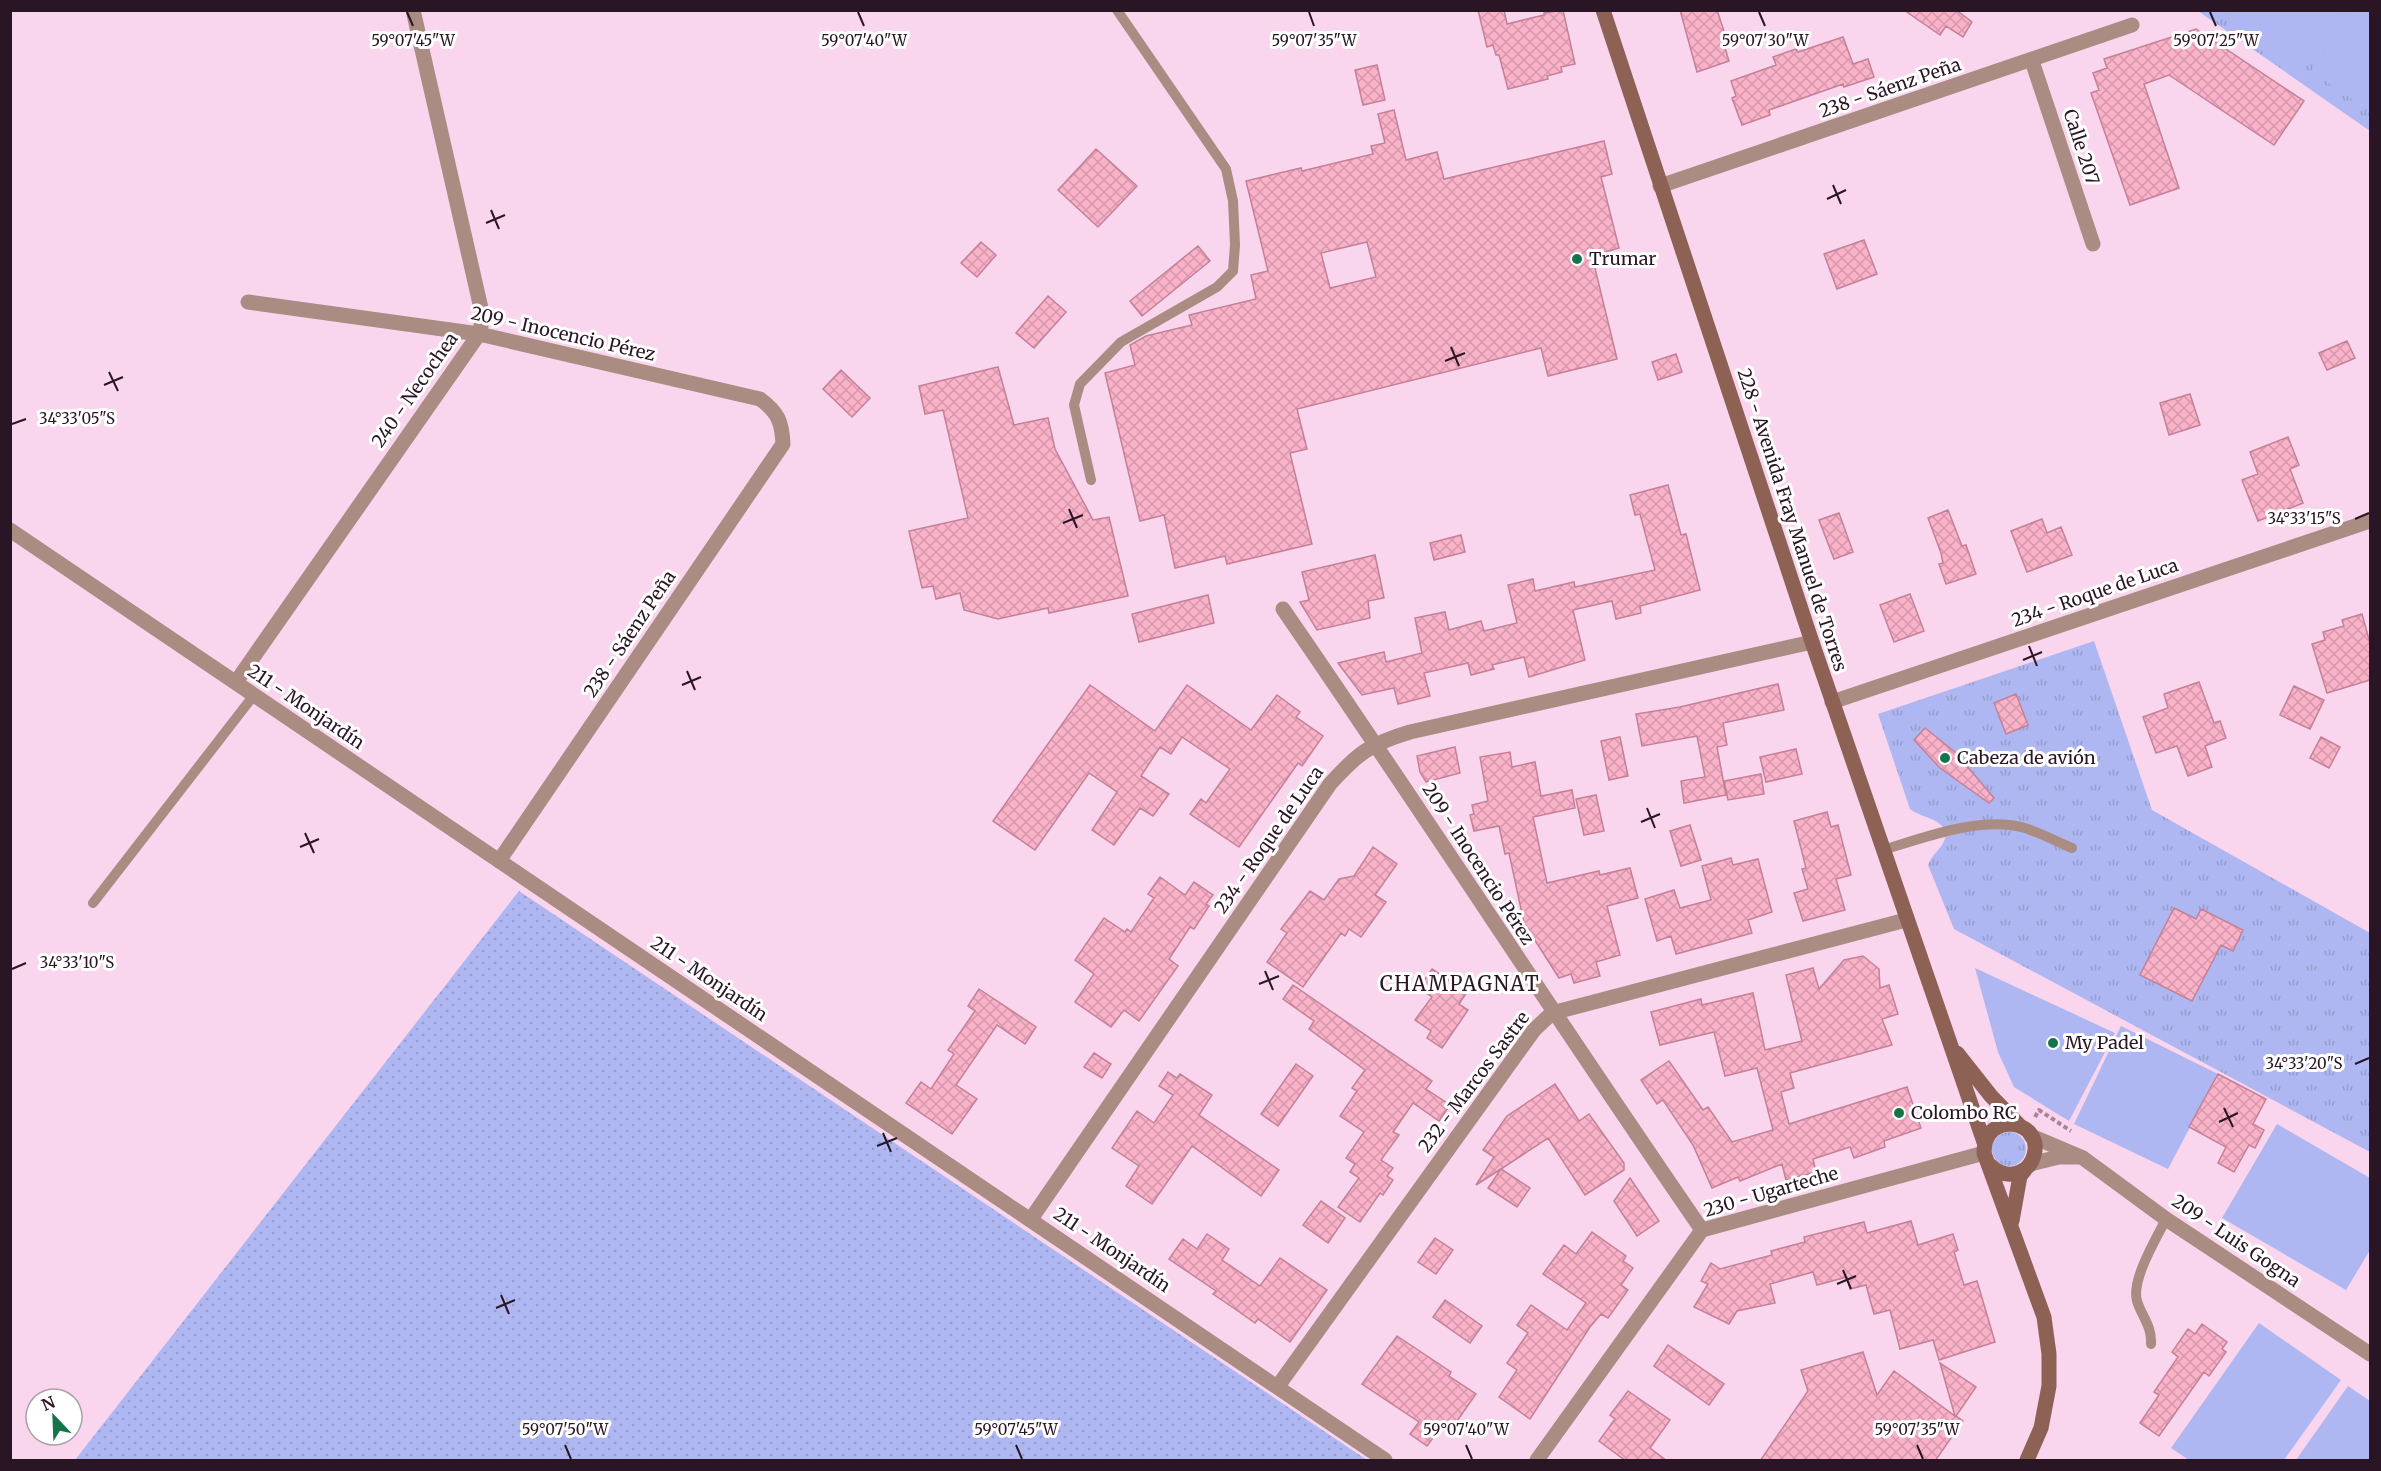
<svg xmlns="http://www.w3.org/2000/svg" width="2381" height="1471" font-family="Merriweather,serif">
	<defs>
		<pattern id="grass-dots" width="8" height="8" patternUnits="userSpaceOnUse" patternTransform="scale(1.5)"><rect width="8" height="8" fill="#aeb7f1"/><path d="M2 2h.1M6 6h.1" fill="none" stroke="#969cce" stroke-width="1.8" stroke-linecap="round"/></pattern>
		<pattern id="park-tufts" width="24" height="20" patternUnits="userSpaceOnUse" patternTransform="scale(1.5)"><rect width="24" height="20" fill="#aeb7f1"/><path d="M3 7l-1-3M5 7V3M7 7l1-3M15 17l-1-3M17 17v-4M19 17l1-3" fill="none" stroke="#969cce"/></pattern>
		<pattern id="building-cross-hatch" width="8" height="8" patternUnits="userSpaceOnUse" patternTransform="scale(1.5)"><rect width="8" height="8" fill="#fab2c9"/><path d="M0 0l8 8M0 8l8-8" fill="none" stroke="#d698ac"/></pattern>
	</defs>
	<rect width="100%" height="100%" fill="#fad5ee"/>
	<!-- grass -->
	<path fill="url(#grass-dots)" d="M 519,891 L 1367,1460 L 75,1460 Z"/>
	<!-- park -->
	<path fill="url(#park-tufts)" d="M 2198,11 L 2370,11 L 2370,131 Z
		M 2094,641 L 2152,810 L 2370,933 L 2370,1152 L 1954,929 L 1928,865 C 1935,849 1943,851 1947,831 C 1933,815 1926,820 1910,809 L 1878,714 Z
		M1992 1149a17 17 0 1 1 34 0a17 17 0 1 1-34 0Z"/>
	<!-- garden -->
	<path fill="#aeb7f1" d="M 2229,11 L 2229,10 L 2344,11 L 2305,66 L 2228,13 Z
		M 2353,11 L 2370,11 L 2370,112 L 2311,71 Z
		M 1975,968 L 2115,1033 L 2069,1121 L 2014,1087 L 1998,1052 Z
		M 2121,1026 L 2218,1074 L 2168,1169 L 2074,1124 Z
		M 2277,1124 L 2370,1178 L 2370,1250 L 2346,1290 L 2222,1218 Z
		M 2259,1323 L 2341,1380 L 2284,1460 L 2189,1460 L 2171,1448 Z
		M 2348,1386 L 2370,1401 L 2370,1460 L 2296,1460 Z"/>
	<!-- building -->
	<path fill="url(#building-cross-hatch)" stroke="#c38096" stroke-width="1.5" fill-rule="evenodd" d="M 1478,10 L 1504,10 L 1507,24 L 1544,15 L 1544,13 L 1563,10 L 1575,64 L 1561,67 L 1562,72 L 1547,76 L 1548,79 L 1508,89 L 1499,55 L 1496,55 L 1493,45 L 1487,47 Z
		M 1680,10 L 1717,10 L 1729,46 L 1725,48 L 1729,61 L 1697,72 Z
		M 1904,10 L 1956,10 L 1972,22 L 1963,37 L 1946,26 L 1940,35 Z
		M 2196,29 L 2304,101 L 2274,145 L 2169,75 L 2144,84 L 2179,188 L 2130,205 L 2091,93 L 2099,90 L 2093,73 L 2107,68 L 2104,59 Z
		M 1843,37 L 1853,64 L 1868,59 L 1874,77 L 1844,87 L 1843,84 L 1769,110 L 1770,115 L 1742,125 L 1732,98 L 1736,96 L 1731,81 L 1776,65 L 1773,57 L 1796,49 L 1798,52 Z
		M 1377,65 L 1385,100 L 1363,105 L 1355,70 Z
		M 1394,110 L 1406,160 L 1437,152 L 1444,179 L 1604,141 L 1612,174 L 1601,177 L 1619,248 L 1592,256 L 1617,359 L 1548,376 L 1541,348 L 1297,409 L 1307,449 L 1290,453 L 1312,544 L 1227,564 L 1225,556 L 1175,568 L 1164,515 L 1140,521 L 1105,373 L 1135,365 L 1130,345 L 1146,336 L 1192,325 L 1189,315 L 1256,299 L 1251,275 L 1268,271 L 1246,181 L 1301,168 L 1302,171 L 1373,154 L 1371,146 L 1385,143 L 1378,114 ZM 1367,242 L 1376,277 L 1330,288 L 1321,253 Z
		M 1096,149 L 1137,186 L 1098,227 L 1058,190 Z
		M 1864,240 L 1877,274 L 1837,289 L 1824,254 Z
		M 981,242 L 996,255 L 977,277 L 961,263 Z
		M 1198,246 L 1210,261 L 1142,316 L 1130,301 Z
		M 1048,296 L 1066,312 L 1034,348 L 1016,333 Z
		M 2347,341 L 2355,358 L 2327,370 L 2319,353 Z
		M 1676,354 L 1682,372 L 1658,380 L 1652,362 Z
		M 998,367 L 1014,425 L 1048,418 L 1055,449 L 1093,520 L 1109,517 L 1128,596 L 1049,613 L 1048,608 L 998,619 L 964,610 L 960,593 L 936,599 L 933,586 L 922,588 L 909,531 L 968,518 L 943,410 L 925,414 L 919,386 Z
		M 841,370 L 870,398 L 852,417 L 823,389 Z
		M 2190,394 L 2200,425 L 2169,435 L 2160,403 Z
		M 2288,437 L 2299,465 L 2290,469 L 2303,503 L 2258,521 L 2242,480 L 2258,474 L 2250,452 Z
		M 1668,485 L 1681,535 L 1686,534 L 1700,590 L 1640,606 L 1641,613 L 1616,619 L 1612,601 L 1573,610 L 1585,660 L 1529,677 L 1524,657 L 1492,665 L 1494,669 L 1471,675 L 1468,663 L 1424,673 L 1430,696 L 1398,704 L 1394,688 L 1362,695 L 1338,663 L 1384,652 L 1386,662 L 1422,653 L 1415,618 L 1445,612 L 1449,630 L 1481,621 L 1484,631 L 1517,623 L 1508,585 L 1533,579 L 1535,591 L 1574,582 L 1575,587 L 1655,570 L 1640,514 L 1635,515 L 1630,495 Z
		M 1948,510 L 1962,546 L 1966,545 L 1976,574 L 1946,584 L 1939,564 L 1943,563 L 1941,553 L 1928,518 Z
		M 1839,513 L 1853,552 L 1834,559 L 1819,520 Z
		M 2042,519 L 2047,533 L 2061,527 L 2072,555 L 2027,572 L 2011,531 Z
		M 1461,535 L 1465,552 L 1434,560 L 1430,543 Z
		M 1375,555 L 1384,598 L 1368,601 L 1370,618 L 1317,630 L 1300,602 L 1309,600 L 1302,572 Z
		M 1910,594 L 1924,631 L 1894,642 L 1880,605 Z
		M 1208,595 L 1214,623 L 1139,642 L 1132,614 Z
		M 2362,614 L 2370,643 L 2370,680 L 2327,693 L 2312,644 L 2325,640 L 2323,632 L 2344,626 L 2342,620 Z
		M 2199,682 L 2214,723 L 2220,721 L 2226,738 L 2205,746 L 2212,767 L 2188,776 L 2177,746 L 2156,753 L 2143,717 L 2168,708 L 2164,694 Z
		M 1778,684 L 1784,710 L 1723,723 L 1727,745 L 1717,747 L 1726,795 L 1684,803 L 1681,781 L 1705,777 L 1697,736 L 1642,746 L 1636,714 L 1680,707 Z
		M 1090,685 L 1155,731 L 1187,685 L 1251,730 L 1277,695 L 1300,712 L 1296,717 L 1323,736 L 1302,766 L 1298,763 L 1239,847 L 1190,814 L 1201,799 L 1206,803 L 1230,769 L 1182,737 L 1171,754 L 1160,747 L 1141,776 L 1169,794 L 1153,816 L 1140,808 L 1114,845 L 1092,830 L 1117,792 L 1089,773 L 1035,850 L 993,821 Z
		M 2294,686 L 2324,700 L 2310,729 L 2280,715 Z
		M 2016,694 L 2028,725 L 2006,734 L 1994,703 Z
		M 1925,728 L 1955,752 L 1994,798 L 1989,803 L 1940,768 L 1914,740 Z
		M 1620,737 L 1628,776 L 1609,780 L 1601,741 Z
		M 2321,737 L 2340,747 L 2329,768 L 2310,758 Z
		M 1455,747 L 1460,773 L 1426,782 L 1420,772 L 1417,756 Z
		M 1796,749 L 1802,774 L 1766,782 L 1760,757 Z
		M 1510,752 L 1512,767 L 1535,762 L 1541,796 L 1572,790 L 1575,808 L 1533,817 L 1547,883 L 1599,871 L 1600,875 L 1630,868 L 1638,898 L 1607,906 L 1620,955 L 1596,962 L 1600,976 L 1574,983 L 1571,974 L 1559,978 L 1524,923 L 1509,853 L 1505,854 L 1499,826 L 1474,831 L 1470,815 L 1474,814 L 1472,805 L 1488,801 L 1480,757 Z
		M 1761,774 L 1764,794 L 1728,800 L 1724,781 Z
		M 1596,795 L 1604,831 L 1584,835 L 1576,799 Z
		M 1827,812 L 1831,827 L 1838,825 L 1851,875 L 1836,879 L 1845,910 L 1803,921 L 1794,893 L 1808,889 L 1802,869 L 1806,868 L 1794,821 Z
		M 1690,825 L 1701,860 L 1681,866 L 1670,831 Z
		M 1373,847 L 1397,864 L 1375,895 L 1386,902 L 1361,937 L 1349,929 L 1345,936 L 1341,933 L 1303,987 L 1267,962 L 1287,933 L 1281,929 L 1310,891 L 1324,900 L 1339,879 L 1354,876 Z
		M 1731,858 L 1733,865 L 1758,859 L 1772,912 L 1748,920 L 1752,933 L 1713,944 L 1676,954 L 1671,936 L 1657,941 L 1645,899 L 1674,890 L 1680,908 L 1711,900 L 1702,866 Z
		M 1160,877 L 1185,895 L 1194,882 L 1213,895 L 1206,904 L 1209,906 L 1194,929 L 1190,927 L 1169,959 L 1178,966 L 1139,1021 L 1124,1010 L 1111,1027 L 1075,1002 L 1094,974 L 1075,960 L 1104,918 L 1125,932 L 1127,929 L 1131,932 L 1154,898 L 1148,894 Z
		M 2174,908 L 2196,919 L 2201,909 L 2243,930 L 2233,951 L 2221,945 L 2192,1001 L 2140,975 Z
		M 1863,956 L 1879,969 L 1880,988 L 1889,985 L 1898,1014 L 1882,1019 L 1892,1045 L 1790,1073 L 1794,1088 L 1781,1092 L 1789,1124 L 1907,1087 L 1921,1128 L 1884,1141 L 1885,1147 L 1854,1158 L 1850,1147 L 1813,1159 L 1816,1172 L 1786,1180 L 1782,1164 L 1740,1181 L 1738,1177 L 1712,1188 L 1693,1145 L 1663,1100 L 1657,1104 L 1641,1080 L 1669,1061 L 1703,1110 L 1708,1107 L 1732,1142 L 1773,1130 L 1757,1068 L 1725,1076 L 1714,1032 L 1660,1045 L 1651,1012 L 1701,999 L 1702,1005 L 1753,993 L 1765,1050 L 1802,1041 L 1786,975 L 1813,968 L 1819,989 L 1844,960 Z
		M 1432,969 L 1467,992 L 1459,1004 L 1468,1010 L 1442,1048 L 1427,1038 L 1431,1031 L 1415,1020 L 1432,997 L 1419,988 Z
		M 1293,985 L 1432,1081 L 1426,1089 L 1450,1105 L 1439,1121 L 1413,1103 L 1393,1132 L 1399,1135 L 1381,1160 L 1393,1168 L 1387,1176 L 1393,1180 L 1383,1195 L 1380,1193 L 1360,1222 L 1338,1207 L 1359,1178 L 1350,1172 L 1355,1164 L 1346,1158 L 1364,1132 L 1340,1116 L 1357,1091 L 1352,1088 L 1365,1070 L 1309,1029 L 1314,1021 L 1283,999 Z
		M 979,989 L 1036,1027 L 1025,1044 L 997,1025 L 956,1085 L 977,1099 L 952,1134 L 906,1103 L 921,1082 L 931,1089 L 954,1054 L 948,1050 L 975,1011 L 968,1006 Z
		M 1094,1053 L 1111,1064 L 1102,1078 L 1084,1067 Z
		M 1296,1064 L 1313,1076 L 1278,1126 L 1261,1114 Z
		M 1168,1072 L 1177,1078 L 1180,1074 L 1212,1095 L 1199,1115 L 1279,1170 L 1261,1196 L 1192,1146 L 1152,1204 L 1126,1186 L 1139,1166 L 1112,1148 L 1137,1111 L 1154,1123 L 1173,1095 L 1159,1086 Z
		M 2218,1074 L 2266,1099 L 2253,1124 L 2264,1130 L 2255,1148 L 2249,1145 L 2234,1172 L 2218,1163 L 2226,1147 L 2189,1127 Z
		M 1555,1084 L 1579,1121 L 1589,1114 L 1624,1163 L 1624,1170 L 1585,1195 L 1548,1138 L 1501,1169 L 1530,1188 L 1517,1207 L 1488,1188 L 1501,1169 L 1476,1185 L 1494,1157 L 1483,1150 L 1507,1116 Z
		M 1630,1178 L 1659,1221 L 1637,1236 L 1614,1201 Z
		M 1321,1201 L 1345,1218 L 1328,1243 L 1303,1225 Z
		M 1911,1221 L 1918,1245 L 1953,1234 L 1958,1250 L 1954,1252 L 1964,1285 L 1977,1281 L 1995,1342 L 1939,1360 L 1933,1340 L 1900,1349 L 1890,1310 L 1874,1314 L 1866,1285 L 1850,1289 L 1847,1277 L 1817,1285 L 1813,1272 L 1770,1284 L 1775,1303 L 1737,1311 L 1729,1324 L 1694,1307 L 1708,1284 L 1701,1281 L 1711,1263 L 1720,1269 L 1772,1255 L 1771,1251 L 1805,1242 L 1804,1237 L 1864,1222 L 1867,1233 Z
		M 1592,1232 L 1626,1256 L 1623,1261 L 1633,1268 L 1621,1285 L 1628,1290 L 1608,1318 L 1601,1314 L 1590,1327 L 1530,1419 L 1499,1397 L 1517,1370 L 1507,1363 L 1528,1333 L 1517,1325 L 1531,1305 L 1567,1330 L 1586,1303 L 1543,1274 L 1564,1245 L 1576,1254 Z
		M 1207,1234 L 1229,1249 L 1222,1260 L 1260,1286 L 1280,1258 L 1327,1290 L 1290,1342 L 1258,1319 L 1255,1323 L 1235,1309 L 1213,1294 L 1216,1291 L 1169,1259 L 1183,1239 L 1197,1249 Z
		M 1435,1238 L 1453,1250 L 1436,1274 L 1418,1262 Z
		M 1445,1300 L 1482,1326 L 1470,1343 L 1433,1317 Z
		M 2202,1324 L 2227,1342 L 2222,1349 L 2226,1352 L 2209,1376 L 2204,1372 L 2159,1436 L 2140,1423 L 2159,1395 L 2154,1392 L 2178,1357 L 2172,1352 L 2188,1329 L 2195,1334 Z
		M 1397,1336 L 1451,1372 L 1449,1376 L 1476,1394 L 1450,1431 L 1442,1426 L 1427,1446 L 1410,1434 L 1419,1422 L 1362,1384 Z
		M 1668,1345 L 1724,1384 L 1709,1405 L 1654,1366 Z
		M 1863,1352 L 1877,1395 L 1894,1371 L 1955,1416 L 1940,1363 L 1976,1387 L 1956,1416 L 1963,1421 L 1935,1461 L 1760,1461 L 1808,1391 L 1801,1370 Z
		M 1628,1391 L 1670,1420 L 1650,1448 L 1667,1461 L 1626,1461 L 1599,1441 L 1615,1419 L 1610,1415 Z"/>
	<g fill="none" stroke-linecap="round" stroke-linejoin="round">
		<!-- path -->
		<path stroke="#a4869b" stroke-width="4" stroke-dasharray="4.5 3" stroke-linecap="butt" d="M 2035,1117 L 2039,1110 L 2071,1131"/>
		<!-- service -->
		<path stroke="#aa8c83" stroke-width="10" d="M 1091,480 L 1074,405 L 1080,384 L 1121,342 L 1217,287 L 1233,271 L 1235,245 L 1233,201 L 1226,169 L 1117,10
			M 1883,850 C 1923,838 1982,815 2025,828 C 2041,833 2057,842 2072,848
			M 93,903 L 254,695
			M 2151,1344 C 2152,1326 2142,1317 2137,1301 C 2131,1280 2156,1239 2166,1219"/>
		<!-- minor -->
		<path stroke="#aa8c83" stroke-width="15" d="M 2032,61 L 2093,244
			M 1660,186 L 2132,25
			M 248,302 L 479,334 L 760,399 C 778,412 782,422 783,444 L 499,861
			M 10,530 L 1385,1460
			M 1283,609 C 1425,815 1560,1024 1702,1230
			M 236,682 L 479,334 L 483,317 L 413,10
			M 1832,702 L 2370,521
			M 1031,1219 L 1330,784 C 1358,753 1370,744 1410,732 L 1812,642
			M 1278,1386 L 1534,1030 L 1552,1013 L 1906,920
			M 1537,1460 L 1702,1230 L 1984,1153"/>
		<!-- tertiary -->
		<path stroke="#aa8c83" stroke-width="15" d="M 2031,1136 L 2083,1158 L 2166,1219 L 2370,1354
			M 2030,1164 L 2059,1157 L 2077,1157"/>
		<!-- secondary -->
		<path stroke="#8d6255" stroke-width="15" d="M 1603,10 L 1812,642 L 1984,1142
			M 1957,1053 L 1991,1096 L 2019,1125
			M 1990,1165 C 1998,1173 2008,1177 2020,1172 C 2027,1169 2032,1163 2034,1155 C 2044,1120 1984,1109 1984,1153 L 2044,1317 L 2049,1354 L 2049,1386 L 2041,1428 L 2027,1460
			M 2012,1221 L 2020,1176 L 2025,1170"/>
	</g>
	<!-- ticks -->
	<path fill="none" stroke="#2a1524" stroke-width="2" d="M 407,12 L 413,26M 858,12 L 864,26M 1309,12 L 1314,26M 1759,12 L 1765,26M 2210,12 L 2216,26M 1833,185 L 1841,204M 1827,199 L 1846,190M 491,210 L 499,229M 486,223 L 505,215M 1451,347 L 1459,366M 1445,361 L 1465,353M 109,372 L 118,391M 104,385 L 123,377M 12,424 L 26,419M 1069,509 L 1077,528M 2355,519 L 2369,513M 1063,523 L 1083,515M 2029,646 L 2037,666M 2023,660 L 2042,652M 687,671 L 695,690M 682,685 L 701,677M 1647,808 L 1655,828M 1641,822 L 1660,814M 305,833 L 314,853M 300,847 L 319,839M 12,969 L 26,963M 1265,971 L 1273,990M 1259,984 L 1279,976M 2355,1064 L 2369,1058M 2224,1108 L 2233,1127M 2219,1122 L 2238,1113M 883,1133 L 891,1152M 877,1146 L 897,1138M 1843,1270 L 1851,1289M 1837,1284 L 1856,1276M 501,1295 L 509,1314M 496,1308 L 515,1300M 565,1445 L 571,1459M 1016,1445 L 1022,1459M 1466,1445 L 1472,1459M 1917,1445 L 1923,1459"/>
	<!-- markers -->
	<g fill="#157449" stroke="#fff" stroke-width="2">
		<circle cx="1577" cy="259" r="6"/>
		<circle cx="1945" cy="758" r="6"/>
		<circle cx="2053" cy="1043" r="6"/>
		<circle cx="1899" cy="1113" r="6"/>
	</g>
	<g text-anchor="middle" stroke-width="6" stroke-linejoin="round" paint-order="stroke">
		<!-- street labels -->
		<g font-size="18" fill="#2a1524" stroke="#fff">
			<text transform="translate(1890 88) rotate(-19)" y="6">238 - Sáenz Peña</text>
			<text transform="translate(2081 147) rotate(72)" y="6">Calle 207</text>
			<text transform="translate(563 334) rotate(13)" y="6">209 - Inocencio Pérez</text>
			<text transform="translate(415 390) rotate(-55)" y="6">240 - Necochea</text>
			<text transform="translate(1792 520) rotate(72)" y="6">228 - Avenida Fray Manuel de Torres</text>
			<text transform="translate(2095 593) rotate(-19)" y="6">234 - Roque de Luca</text>
			<text transform="translate(630 634) rotate(-56)" y="6">238 - Sáenz Peña</text>
			<text transform="translate(306 707) rotate(34)" y="6">211 - Monjardín</text>
			<text transform="translate(1269 840) rotate(-55)" y="6">234 - Roque de Luca</text>
			<text transform="translate(1478 864) rotate(57)" y="6">209 - Inocencio Pérez</text>
			<text transform="translate(709 979) rotate(34)" y="6">211 - Monjardín</text>
			<text transform="translate(1474 1082) rotate(-53)" y="6">232 - Marcos Sastre</text>
			<text transform="translate(1771 1192) rotate(-16)" y="6">230 - Ugarteche</text>
			<text transform="translate(2236 1241) rotate(34)" y="6">209 - Luis Gogna</text>
			<text transform="translate(1112 1250) rotate(34)" y="6">211 - Monjardín</text>
		</g>
		<!-- poi labels -->
		<g font-size="18" fill="#2a1524" stroke="#fff" text-anchor="start">
			<text x="1589" y="265">Trumar</text>
			<text x="1957" y="764">Cabeza de avión</text>
			<text x="2065" y="1049">My Padel</text>
			<text x="1911" y="1119">Colombo RC</text>
		</g>
		<!-- neighbourhood labels -->
		<g font-size="20" letter-spacing="1.5" fill="#2a1524" stroke="#fff">
			<text x="1460" y="991">CHAMPAGNAT</text>
		</g>
	</g>
	<g font-size="15" text-anchor="middle" fill="#2a1524" stroke="#fff" stroke-width="6" stroke-linejoin="round" paint-order="stroke">
		<text x="413" y="46">59°07'45"W</text>
		<text x="864" y="46">59°07'40"W</text>
		<text x="1314" y="46">59°07'35"W</text>
		<text x="1765" y="46">59°07'30"W</text>
		<text x="2216" y="46">59°07'25"W</text>
		<text x="77" y="424">34°33'05"S</text>
		<text x="2304" y="524">34°33'15"S</text>
		<text x="77" y="968">34°33'10"S</text>
		<text x="2304" y="1069">34°33'20"S</text>
		<text x="565" y="1435">59°07'50"W</text>
		<text x="1016" y="1435">59°07'45"W</text>
		<text x="1466" y="1435">59°07'40"W</text>
		<text x="1917" y="1435">59°07'35"W</text>
	</g>
	<!-- border -->
	<rect width="2381" height="1471" fill="none" stroke="#2a1524" stroke-width="24"/>
	<!-- north arrow -->
	<g transform="translate(54 1417) rotate(337)"><circle r="28" fill="#ffffff" stroke="#aaa1a7" stroke-width="1.5"/>
	<path d="M0-4.5L10 22L0 15L-10 22Z" fill="#157449"/>
	<text y="-9" font-size="16" font-weight="bold" text-anchor="middle" fill="#2a1524">N</text>
	</g>
</svg>
